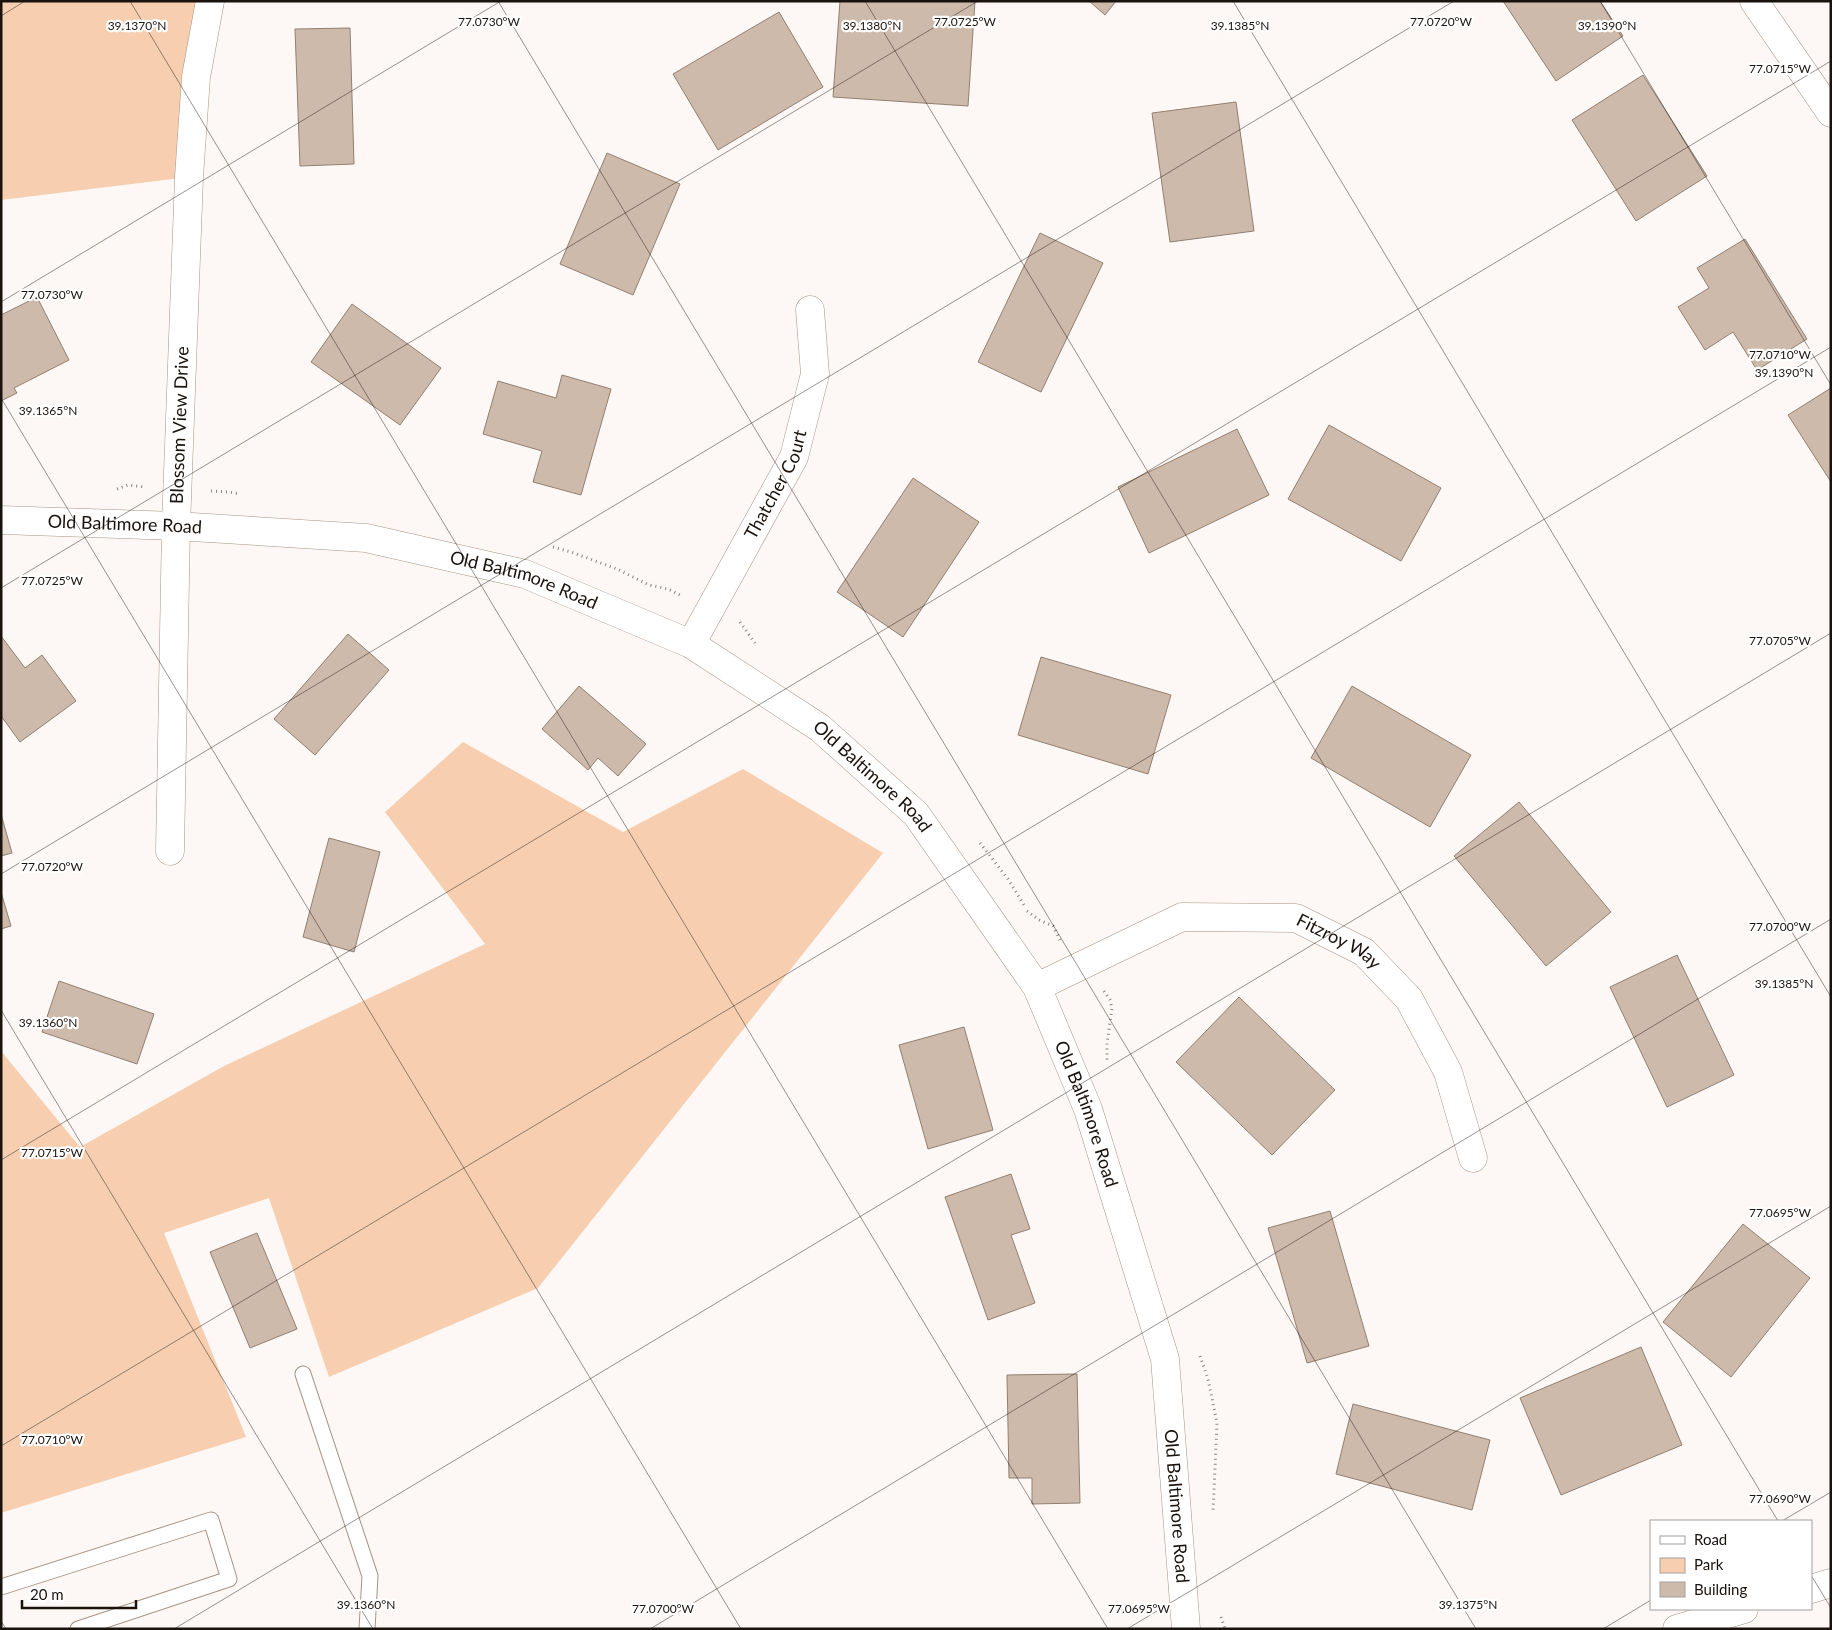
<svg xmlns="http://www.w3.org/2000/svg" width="1832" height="1630" font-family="Lato,sans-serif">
	<rect width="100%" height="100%" fill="#fdf8f5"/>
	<!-- green -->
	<path fill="#f7cfb0" d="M 1,1 L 210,1 L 189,177 L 1,200 Z
		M 463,742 L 623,832 L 743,769 L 883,853 L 538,1288 L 329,1377 L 269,1198 L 164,1233 L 246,1437 L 1,1513 L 1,1051 L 80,1147 L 224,1066 L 485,944 L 385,812 Z"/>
	<!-- building -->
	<path fill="#cebaaa" stroke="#927f70" d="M 840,1 L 975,1 L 968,106 L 833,97 Z
		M 1089,1 L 1116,1 L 1105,15 Z
		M 1503,1 L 1600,1 L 1623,36 L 1556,81 Z
		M 779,12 L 823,87 L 718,150 L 673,74 Z
		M 350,28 L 354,164 L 300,166 L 295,29 Z
		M 1643,75 L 1707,176 L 1636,221 L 1572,120 Z
		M 1236,102 L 1254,231 L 1170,242 L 1152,113 Z
		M 607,153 L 680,184 L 633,295 L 560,264 Z
		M 1040,233 L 1103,263 L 1041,392 L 978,362 Z
		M 1745,239 L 1807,339 L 1757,370 L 1733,332 L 1705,350 L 1678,307 L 1709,288 L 1697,268 Z
		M 37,297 L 69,360 L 14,388 L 17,393 L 1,401 L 1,315 Z
		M 352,304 L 441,368 L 400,425 L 311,362 Z
		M 562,375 L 611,389 L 581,495 L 533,482 L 542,451 L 483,434 L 498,381 L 556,398 Z
		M 1831,388 L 1831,482 L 1788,415 Z
		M 1329,425 L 1441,488 L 1401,561 L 1288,499 Z
		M 1237,429 L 1269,495 L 1149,553 L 1118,487 Z
		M 913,478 L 979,522 L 903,637 L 837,592 Z
		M 348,634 L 389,670 L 315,755 L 274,719 Z
		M 1,636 L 25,668 L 42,655 L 76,701 L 20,742 L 1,716 Z
		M 1041,657 L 1171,695 L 1148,774 L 1018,735 Z
		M 579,686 L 646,744 L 618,776 L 598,758 L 588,770 L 542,729 Z
		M 1352,686 L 1471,755 L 1430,827 L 1311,758 Z
		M 1519,802 L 1611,912 L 1546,966 L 1454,856 Z
		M 1,814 L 12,853 L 1,856 Z
		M 329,838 L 380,852 L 354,952 L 303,937 Z
		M 1,892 L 11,926 L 1,929 Z
		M 1677,955 L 1734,1075 L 1667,1107 L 1610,987 Z
		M 59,981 L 154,1014 L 137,1064 L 42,1032 Z
		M 1239,997 L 1335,1090 L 1272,1155 L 1176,1062 Z
		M 964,1027 L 993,1130 L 928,1149 L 899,1045 Z
		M 1011,1174 L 1030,1229 L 1011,1235 L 1035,1303 L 988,1320 L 945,1197 Z
		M 1330,1211 L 1369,1346 L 1307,1363 L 1268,1228 Z
		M 1743,1224 L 1810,1278 L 1731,1377 L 1663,1322 Z
		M 257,1233 L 297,1329 L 250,1348 L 210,1252 Z
		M 1641,1347 L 1682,1445 L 1561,1495 L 1520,1398 Z
		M 1077,1374 L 1080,1503 L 1032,1504 L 1032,1478 L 1009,1478 L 1007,1375 Z
		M 1353,1404 L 1490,1440 L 1472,1510 L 1336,1474 Z"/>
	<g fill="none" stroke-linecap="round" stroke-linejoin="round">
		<defs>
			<path id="lane" d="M 303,1374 L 370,1576 L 367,1629
				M 1,1587 L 211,1520 L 229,1579 L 78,1629"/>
			<g id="street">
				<path id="s1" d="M 1,520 L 176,526 L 366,538 L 525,574 L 691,644 L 820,728 L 916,814 L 1037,987 L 1088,1109 L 1165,1359 L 1186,1629"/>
				<path id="s2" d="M 691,644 L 794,457 L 815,374 L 810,310"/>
				<path id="s3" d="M 170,851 L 176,526 L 189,177 L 196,77 L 210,1"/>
				<path id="s4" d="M 1037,987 L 1182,917 L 1296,918 L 1364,952 L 1409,999 L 1448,1072 L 1473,1158"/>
			</g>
			<path id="secondary" d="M 1754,1 L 1831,113"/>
			<path id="primary" d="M 1811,1589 L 1831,1583
				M 1677,1629 L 1744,1609"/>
		</defs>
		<!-- lane casing -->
		<use href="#lane" stroke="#a79384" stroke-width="17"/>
		<!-- street casing -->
		<use href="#street" stroke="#a79384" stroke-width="29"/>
		<!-- secondary casing -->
		<use href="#secondary" stroke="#a79384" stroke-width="29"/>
		<!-- primary casing -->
		<use href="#primary" stroke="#a79384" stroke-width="29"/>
		<!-- path -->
		<path stroke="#8a8480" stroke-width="3" stroke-dasharray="1 4" stroke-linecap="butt" d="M 117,489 L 128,485 L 145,487
			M 211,491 L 229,492 L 240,494
			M 553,547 L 571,552 L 617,569 L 649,585 L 668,589 L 680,595
			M 740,622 L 755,643
			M 980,843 L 1008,879 L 1024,905
			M 1027,911 L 1039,920 L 1053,926 L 1060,940
			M 1104,991 L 1110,1000 L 1112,1008 L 1107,1044 L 1107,1062
			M 1200,1356 L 1208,1379 L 1217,1423 L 1213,1512
			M 1221,1617 L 1225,1629"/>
		<!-- lane -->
		<use href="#lane" stroke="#fff" stroke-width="15"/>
		<!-- street -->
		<use href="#street" stroke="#fff" stroke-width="28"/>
		<!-- secondary -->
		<use href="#secondary" stroke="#fff" stroke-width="28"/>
		<!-- primary -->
		<use href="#primary" stroke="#fff" stroke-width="28"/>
	</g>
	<!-- ticks -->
	<path fill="none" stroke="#19120d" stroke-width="1" stroke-opacity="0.45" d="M 130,1 L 1108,1629M 498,1 L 1476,1629M 865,1 L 1778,1521M 1233,1 L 1831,997M 1600,1 L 1831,385M 1,16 L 25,1M 1,302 L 501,1M 1,398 L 741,1629M 1,588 L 978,1M 1,874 L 1454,1M 1,1010 L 373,1629M 1,1160 L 1831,61M 1,1446 L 1831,347M 1782,1521 L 1831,1492M 1811,1575 L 1831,1608M 1,1621 L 6,1629M 174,1629 L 1831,633M 650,1629 L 1831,919M 1127,1629 L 1831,1206M 1603,1629 L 1651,1600"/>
	<g text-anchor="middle" stroke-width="4.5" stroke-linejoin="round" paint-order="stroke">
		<!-- street labels -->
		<g font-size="18" fill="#19120d" stroke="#fff">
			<text dy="6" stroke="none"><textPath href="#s3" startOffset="426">Blossom View Drive</textPath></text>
			<text dy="6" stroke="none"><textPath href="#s2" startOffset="181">Thatcher Court</textPath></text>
			<text dy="6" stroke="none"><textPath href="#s1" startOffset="124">Old Baltimore Road</textPath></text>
			<text dy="6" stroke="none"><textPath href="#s1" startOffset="529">Old Baltimore Road</textPath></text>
			<text dy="6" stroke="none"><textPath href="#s1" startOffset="934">Old Baltimore Road</textPath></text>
			<text dy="6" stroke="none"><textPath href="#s4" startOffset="324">Fitzroy Way</textPath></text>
			<text dy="6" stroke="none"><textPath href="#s1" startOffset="1339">Old Baltimore Road</textPath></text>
			<text dy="6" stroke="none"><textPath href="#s1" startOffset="1744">Old Baltimore Road</textPath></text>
		</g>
	</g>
	<g font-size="12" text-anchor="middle" fill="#19120d" stroke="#fff" stroke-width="4.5" stroke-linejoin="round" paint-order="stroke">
		<text x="489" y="26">77.0730°W</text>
		<text x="965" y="26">77.0725°W</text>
		<text x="1441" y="26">77.0720°W</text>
		<text x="137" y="30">39.1370°N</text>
		<text x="872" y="30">39.1380°N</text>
		<text x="1240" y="30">39.1385°N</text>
		<text x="1607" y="30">39.1390°N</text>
		<text x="1780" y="73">77.0715°W</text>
		<text x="52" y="299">77.0730°W</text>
		<text x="1780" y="359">77.0710°W</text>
		<text x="1784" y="377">39.1390°N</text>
		<text x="48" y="415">39.1365°N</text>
		<text x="52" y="585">77.0725°W</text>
		<text x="1780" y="645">77.0705°W</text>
		<text x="52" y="871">77.0720°W</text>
		<text x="1780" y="931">77.0700°W</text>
		<text x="1784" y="988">39.1385°N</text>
		<text x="48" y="1027">39.1360°N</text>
		<text x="52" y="1157">77.0715°W</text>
		<text x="1780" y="1217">77.0695°W</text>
		<text x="52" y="1444">77.0710°W</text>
		<text x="1780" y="1503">77.0690°W</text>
		<text x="366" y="1609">39.1360°N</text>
		<text x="1468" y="1609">39.1375°N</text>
		<text x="663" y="1613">77.0700°W</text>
		<text x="1139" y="1613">77.0695°W</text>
	</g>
	<!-- border -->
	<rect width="1832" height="1630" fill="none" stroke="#19120d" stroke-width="5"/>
	<!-- legend -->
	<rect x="1650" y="1520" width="162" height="90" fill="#ffffff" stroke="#a3a09e"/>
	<rect x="1660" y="1536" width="25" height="8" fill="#ffffff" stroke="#a3a09e"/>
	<text x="1694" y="1545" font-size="15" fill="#19120d">Road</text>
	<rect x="1660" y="1558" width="25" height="15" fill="#f7cfb0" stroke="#a3a09e"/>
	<text x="1694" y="1570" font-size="15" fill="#19120d">Park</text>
	<rect x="1660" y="1582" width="25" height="15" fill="#cebaaa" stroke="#a3a09e"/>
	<text x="1694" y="1595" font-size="15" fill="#19120d">Building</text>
	<!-- scale -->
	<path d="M22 1600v8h114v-8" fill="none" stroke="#19120d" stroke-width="2.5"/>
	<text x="30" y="1600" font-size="15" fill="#19120d" stroke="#ffffff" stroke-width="4" paint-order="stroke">20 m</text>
</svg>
